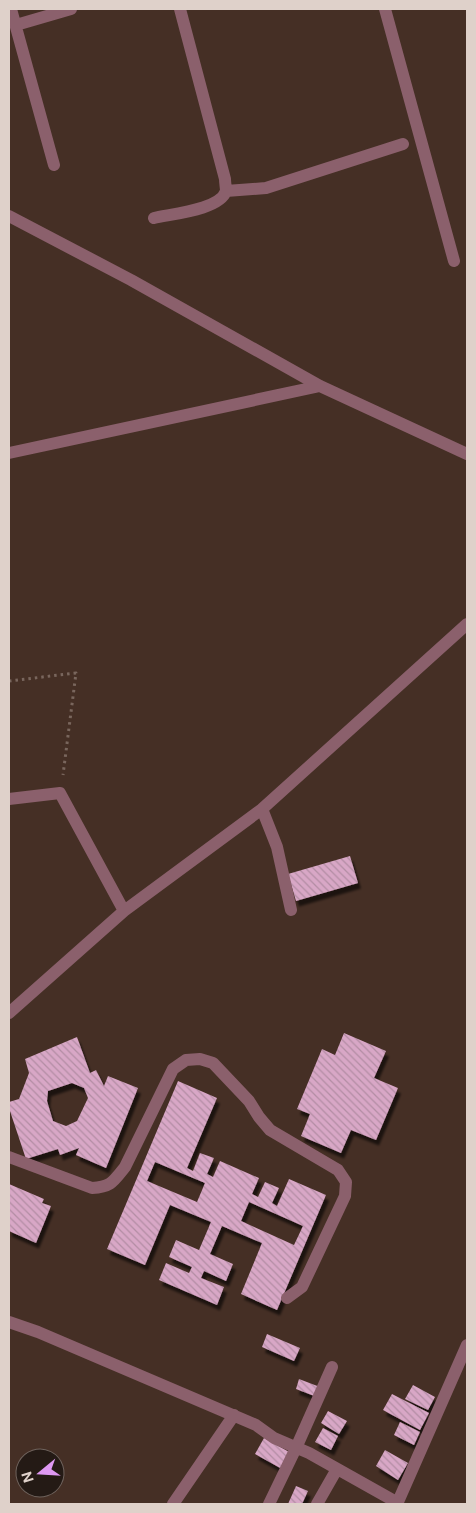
<svg xmlns="http://www.w3.org/2000/svg" width="476" height="1513" font-family="'Public Sans',sans-serif">
	<defs>
		<pattern id="building-back-hatch" width="6" height="6" patternUnits="userSpaceOnUse" patternTransform="scale(1.25)"><rect width="6" height="6" fill="#d8a7c6"/><path d="M-1 5l2 2M0 0l6 6M5-1l2 2" fill="none" stroke="#b38da4"/></pattern>
		<filter id="shadow"><feDropShadow dx="3" dy="5.5" stdDeviation="1" flood-color="#0009"/></filter>
	</defs>
	<rect width="100%" height="100%" fill="#452f25"/>
	<!-- building -->
	<path fill="url(#building-back-hatch)" fill-rule="evenodd" filter="url(#shadow)" d="M 350,856 L 358,883 L 296,901 L 288,874 Z
		M 344,1033 L 386,1051 L 374,1078 L 398,1088 L 376,1140 L 351,1130 L 341,1153 L 301,1136 L 310,1114 L 297,1109 L 322,1049 L 335,1055 Z
		M 77,1037 L 90,1073 L 96,1070 L 104,1086 L 108,1076 L 138,1088 L 106,1168 L 76,1155 L 79,1148 L 60,1155 L 58,1149 L 26,1159 L 9,1108 L 9,1102 L 19,1099 L 29,1073 L 25,1059 ZM 72,1083 L 84,1088 L 88,1098 L 77,1121 L 66,1126 L 53,1121 L 47,1101 L 48,1091 Z
		M 178,1081 L 217,1098 L 187,1168 L 193,1171 L 200,1153 L 214,1158 L 207,1174 L 213,1177 L 220,1161 L 259,1178 L 252,1194 L 258,1197 L 265,1182 L 279,1188 L 272,1203 L 277,1206 L 289,1179 L 326,1195 L 277,1310 L 241,1294 L 262,1243 L 222,1226 L 210,1254 L 233,1264 L 226,1281 L 204,1271 L 201,1278 L 224,1287 L 217,1305 L 159,1280 L 166,1263 L 189,1273 L 192,1267 L 169,1257 L 176,1240 L 199,1250 L 211,1222 L 170,1205 L 145,1265 L 107,1249 ZM 155,1162 L 205,1183 L 197,1202 L 147,1181 ZM 249,1202 L 303,1226 L 294,1245 L 241,1221 Z
		M 9,1184 L 44,1199 L 42,1203 L 51,1206 L 36,1243 L 9,1231 Z
		M 267,1334 L 300,1348 L 294,1361 L 262,1347 Z
		M 299,1379 L 320,1387 L 317,1397 L 296,1389 Z
		M 413,1385 L 435,1397 L 428,1410 L 405,1399 Z
		M 392,1394 L 429,1413 L 420,1430 L 383,1410 Z
		M 328,1411 L 347,1421 L 339,1434 L 321,1423 Z
		M 400,1422 L 420,1432 L 414,1445 L 394,1435 Z
		M 323,1428 L 338,1436 L 331,1450 L 315,1442 Z
		M 264,1438 L 291,1453 L 282,1469 L 255,1454 Z
		M 385,1450 L 408,1463 L 398,1480 L 376,1466 Z
		M 296,1486 L 308,1491 L 302,1504 L 288,1504 Z"/>
	<g fill="none" stroke-linecap="round" stroke-linejoin="round">
		<!-- path -->
		<path stroke="#79665d" stroke-width="3" stroke-dasharray="2.5 4" stroke-linecap="butt" d="M 9,681 L 76,673 L 63,775"/>
		<!-- minor -->
		<path stroke="#8b606c" stroke-width="12" d="M 11,9 L 54,165
			M 385,9 L 454,261
			M 16,25 L 71,9
			M 226,191 L 266,188 L 403,144
			M 9,216 L 131,280 L 320,386 L 467,454
			M 154,218 C 170,214 220,210 226,191 C 226,188 225,183 225,179 L 180,9
			M 9,453 L 320,386
			M 9,799 L 60,793 L 124,911
			M 262,809 L 277,847 L 291,910
			M 9,1013 L 124,911 L 262,809 L 467,624
			M 9,1157 L 92,1188 C 111,1187 113,1182 125,1167 L 173,1069 L 186,1060 L 200,1059 L 213,1063 L 249,1101 L 259,1117 L 270,1130 L 338,1170 L 346,1182 L 345,1196 L 302,1287 L 287,1298
			M 9,1322 L 38,1332 L 256,1425 L 274,1438 L 309,1453 L 398,1503
			M 173,1504 L 234,1415
			M 269,1504 L 296,1448 L 332,1367
			M 317,1504 L 337,1469
			M 397,1504 L 467,1345"/>
	</g>
	<!-- border -->
	<rect width="476" height="1513" fill="none" stroke="#dfd1ca" stroke-width="20"/>
	<!-- north arrow -->
	<g transform="translate(40 1473) rotate(252)"><circle r="24" fill="#241a15" stroke="#6f635d"/>
	<path d="M0-4L9 19L0 12L-9 19Z" fill="#de98f2"/>
	<text y="-8" font-size="14" font-weight="bold" text-anchor="middle" fill="#dfd1ca">N</text>
	</g>
</svg>
